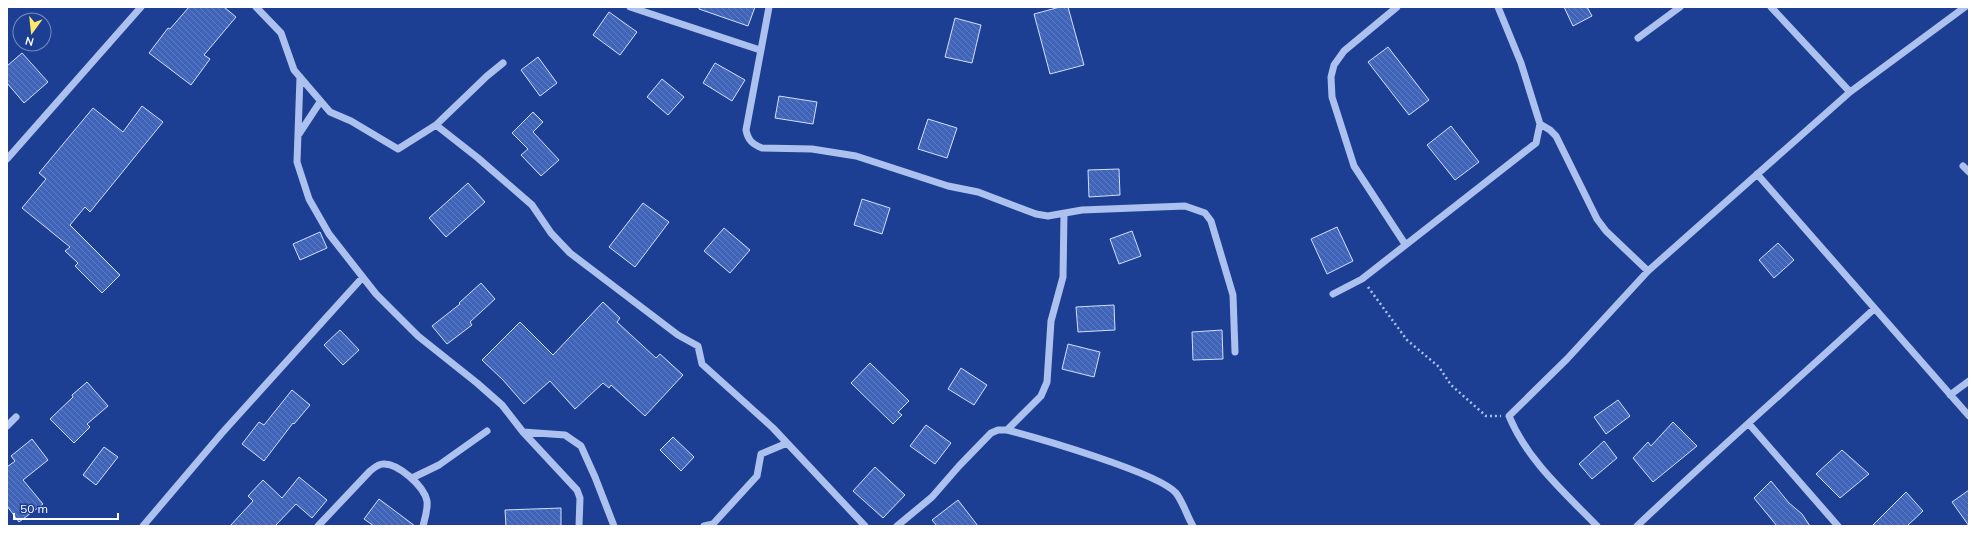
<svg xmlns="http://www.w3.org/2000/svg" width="1976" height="533" font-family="Mulish,sans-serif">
	<defs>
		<pattern id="building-back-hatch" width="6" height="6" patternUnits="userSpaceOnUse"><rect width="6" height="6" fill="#4065b8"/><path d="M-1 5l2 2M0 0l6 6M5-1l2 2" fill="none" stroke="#5d7cc3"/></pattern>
	</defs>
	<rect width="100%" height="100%" fill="#1c3f93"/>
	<!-- building -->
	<path fill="url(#building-back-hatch)" stroke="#d3dffa" d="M 189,7 L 224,7 L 236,17 L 204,55 L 210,59 L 191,85 L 149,53 L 168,28 L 170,29 Z
		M 699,7 L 755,7 L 748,26 L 699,9 Z
		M 1060,7 L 1068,7 L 1084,65 L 1050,74 L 1034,14 Z
		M 1564,7 L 1587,7 L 1592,16 L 1573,26 Z
		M 609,12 L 637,32 L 620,55 L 593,35 Z
		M 955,18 L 981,25 L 972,63 L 945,57 Z
		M 1388,47 L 1429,100 L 1409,115 L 1368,62 Z
		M 22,53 L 48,82 L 24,103 L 7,83 L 7,66 Z
		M 538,57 L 557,83 L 540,96 L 521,70 Z
		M 715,63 L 745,80 L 732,101 L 703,83 Z
		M 662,79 L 684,97 L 668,115 L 647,97 Z
		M 779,96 L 817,102 L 813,124 L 775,118 Z
		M 142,106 L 163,122 L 90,212 L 85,207 L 70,225 L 120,275 L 102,293 L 75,266 L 78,263 L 65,251 L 70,247 L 22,208 L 46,179 L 39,173 L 93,108 L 123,132 Z
		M 533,112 L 543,122 L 533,132 L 559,160 L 541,176 L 521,155 L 528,149 L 512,133 Z
		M 928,119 L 957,128 L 947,158 L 918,149 Z
		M 1451,126 L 1479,162 L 1455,180 L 1427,145 Z
		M 1119,169 L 1120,195 L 1089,197 L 1088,170 Z
		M 468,183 L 485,202 L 446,237 L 429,218 Z
		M 862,199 L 890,208 L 882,234 L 854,225 Z
		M 643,203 L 669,222 L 635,267 L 609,247 Z
		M 1337,227 L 1353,261 L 1327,274 L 1311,239 Z
		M 724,228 L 750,250 L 730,273 L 704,251 Z
		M 1132,231 L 1141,256 L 1119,264 L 1110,239 Z
		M 320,232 L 327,248 L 300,260 L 293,244 Z
		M 1778,243 L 1794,260 L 1774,278 L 1759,260 Z
		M 481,283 L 495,299 L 470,322 L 472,325 L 447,344 L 432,326 L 460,304 L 459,303 Z
		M 603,302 L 620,318 L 617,322 L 656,358 L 660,354 L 683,375 L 645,416 L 611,385 L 609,388 L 603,383 L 575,409 L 550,381 L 524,404 L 503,380 L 482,360 L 520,322 L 553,355 Z
		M 1114,305 L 1115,330 L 1078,332 L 1076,307 Z
		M 340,330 L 359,350 L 343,365 L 324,345 Z
		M 1222,330 L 1223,359 L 1193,360 L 1192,332 Z
		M 1068,344 L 1100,352 L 1094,377 L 1062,369 Z
		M 870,363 L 909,401 L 898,412 L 902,415 L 893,424 L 851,383 Z
		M 961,368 L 987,385 L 974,405 L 948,389 Z
		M 87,382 L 108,406 L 87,424 L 90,427 L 74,443 L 50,419 L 73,397 L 72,395 Z
		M 292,390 L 310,405 L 294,424 L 293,423 L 264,461 L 242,444 L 259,422 L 264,425 Z
		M 1618,400 L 1630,416 L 1606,434 L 1594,417 Z
		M 1673,422 L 1697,446 L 1653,482 L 1633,458 L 1648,442 L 1651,446 Z
		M 926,425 L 951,443 L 935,464 L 910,446 Z
		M 673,437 L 694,457 L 681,471 L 660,450 Z
		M 32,439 L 48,460 L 23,480 L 43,504 L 19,522 L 7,506 L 7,467 L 15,461 L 11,456 Z
		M 1604,441 L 1617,458 L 1592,479 L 1579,464 Z
		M 104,447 L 118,457 L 96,485 L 83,475 Z
		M 1842,450 L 1869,474 L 1840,498 L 1816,474 Z
		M 875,467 L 905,495 L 883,518 L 853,491 Z
		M 299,477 L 327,500 L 312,518 L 296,504 L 275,526 L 230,526 L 253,501 L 248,496 L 263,480 L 282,498 Z
		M 1771,481 L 1789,503 L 1802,514 L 1810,526 L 1777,526 L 1754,498 Z
		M 1969,490 L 1969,526 L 1952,502 Z
		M 1906,492 L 1923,511 L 1907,526 L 1872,526 Z
		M 379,499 L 415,526 L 374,526 L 364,519 Z
		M 958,500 L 978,526 L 937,526 L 932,520 Z
		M 561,508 L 561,526 L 506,526 L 505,510 Z"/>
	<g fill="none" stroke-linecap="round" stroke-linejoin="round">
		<!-- path -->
		<path stroke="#adc1ef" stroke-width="2.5" stroke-dasharray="2 3" stroke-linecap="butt" d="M 1368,287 L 1407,340 L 1439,367 L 1451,385 L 1486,416 L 1501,416"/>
		<!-- minor -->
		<path stroke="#adc1ef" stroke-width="7" d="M 256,7 L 281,33 L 294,70 L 330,112 L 351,121 L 398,149 L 436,125 L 487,76 L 503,63
			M 630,7 L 760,50
			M 769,7 L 746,130 C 748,140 752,144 762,148 L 812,149 L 856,156 L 948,186 L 978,192 L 1036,214 L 1048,216 L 1082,210 L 1185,206 L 1205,213 L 1211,221 L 1233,295 L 1235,352
			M 1397,7 L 1344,51 L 1334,65 L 1331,77 L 1332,97 L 1354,166 L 1405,244
			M 1771,7 L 1850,92
			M 1638,38 L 1680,7
			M 300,77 L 297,162 L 309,199 L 329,234 L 376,294 L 418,336 L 477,383 L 502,405 L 523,432 L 577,490 L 580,498 L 579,526
			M 1540,124 L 1550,130 L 1556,136 L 1597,219 L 1606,231 L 1648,271
			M 436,125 L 478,158 L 532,205 L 551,233 L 570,253 L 678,335 L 698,346 L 702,364 L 773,428 L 865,526
			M 299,134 L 320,102
			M 7,159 L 141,7
			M 1963,166 L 1969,172
			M 1757,174 L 1969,416
			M 1333,294 L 1362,279 L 1536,143 L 1540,124 L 1521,63 L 1498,7
			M 1950,395 L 1969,381
			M 1749,424 L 1838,526
			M 7,426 L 16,417
			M 1007,430 L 1041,396 L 1047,382 L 1051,321 L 1063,277 L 1064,214
			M 523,432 L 565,435 L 581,446 L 595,477 L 614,526
			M 412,478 L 439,465 L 487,431
			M 143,526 L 222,433 L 362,278
			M 318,526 L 370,471 C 374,468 378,464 383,464 C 398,463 424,486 427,501 C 428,509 425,518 423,526
			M 704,526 L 713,524 L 757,476 L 761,454 L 787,443
			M 897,526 L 932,497 L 959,466 L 991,433 L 998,430 L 1007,430 C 1038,438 1159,473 1176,493 C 1183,502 1187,516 1193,526
			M 1597,526 C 1565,493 1527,460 1509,416 L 1567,359 L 1648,271 L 1850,92 L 1965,7
			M 1637,526 C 1715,452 1795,382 1874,309"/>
	</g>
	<!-- border -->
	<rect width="1976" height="533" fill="none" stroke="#ffffff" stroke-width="16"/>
	<!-- north arrow -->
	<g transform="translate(32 32) rotate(195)"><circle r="19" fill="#1c3f93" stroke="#778cbe"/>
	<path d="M0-3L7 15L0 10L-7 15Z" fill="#ffe96b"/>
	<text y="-6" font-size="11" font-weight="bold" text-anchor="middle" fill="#ffffff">N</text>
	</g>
	<!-- scale -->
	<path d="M14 513v6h104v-6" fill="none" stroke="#ffffff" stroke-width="2"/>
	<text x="20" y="513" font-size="12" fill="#ffffff" stroke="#1c3f93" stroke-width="3" paint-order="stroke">50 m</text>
</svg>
